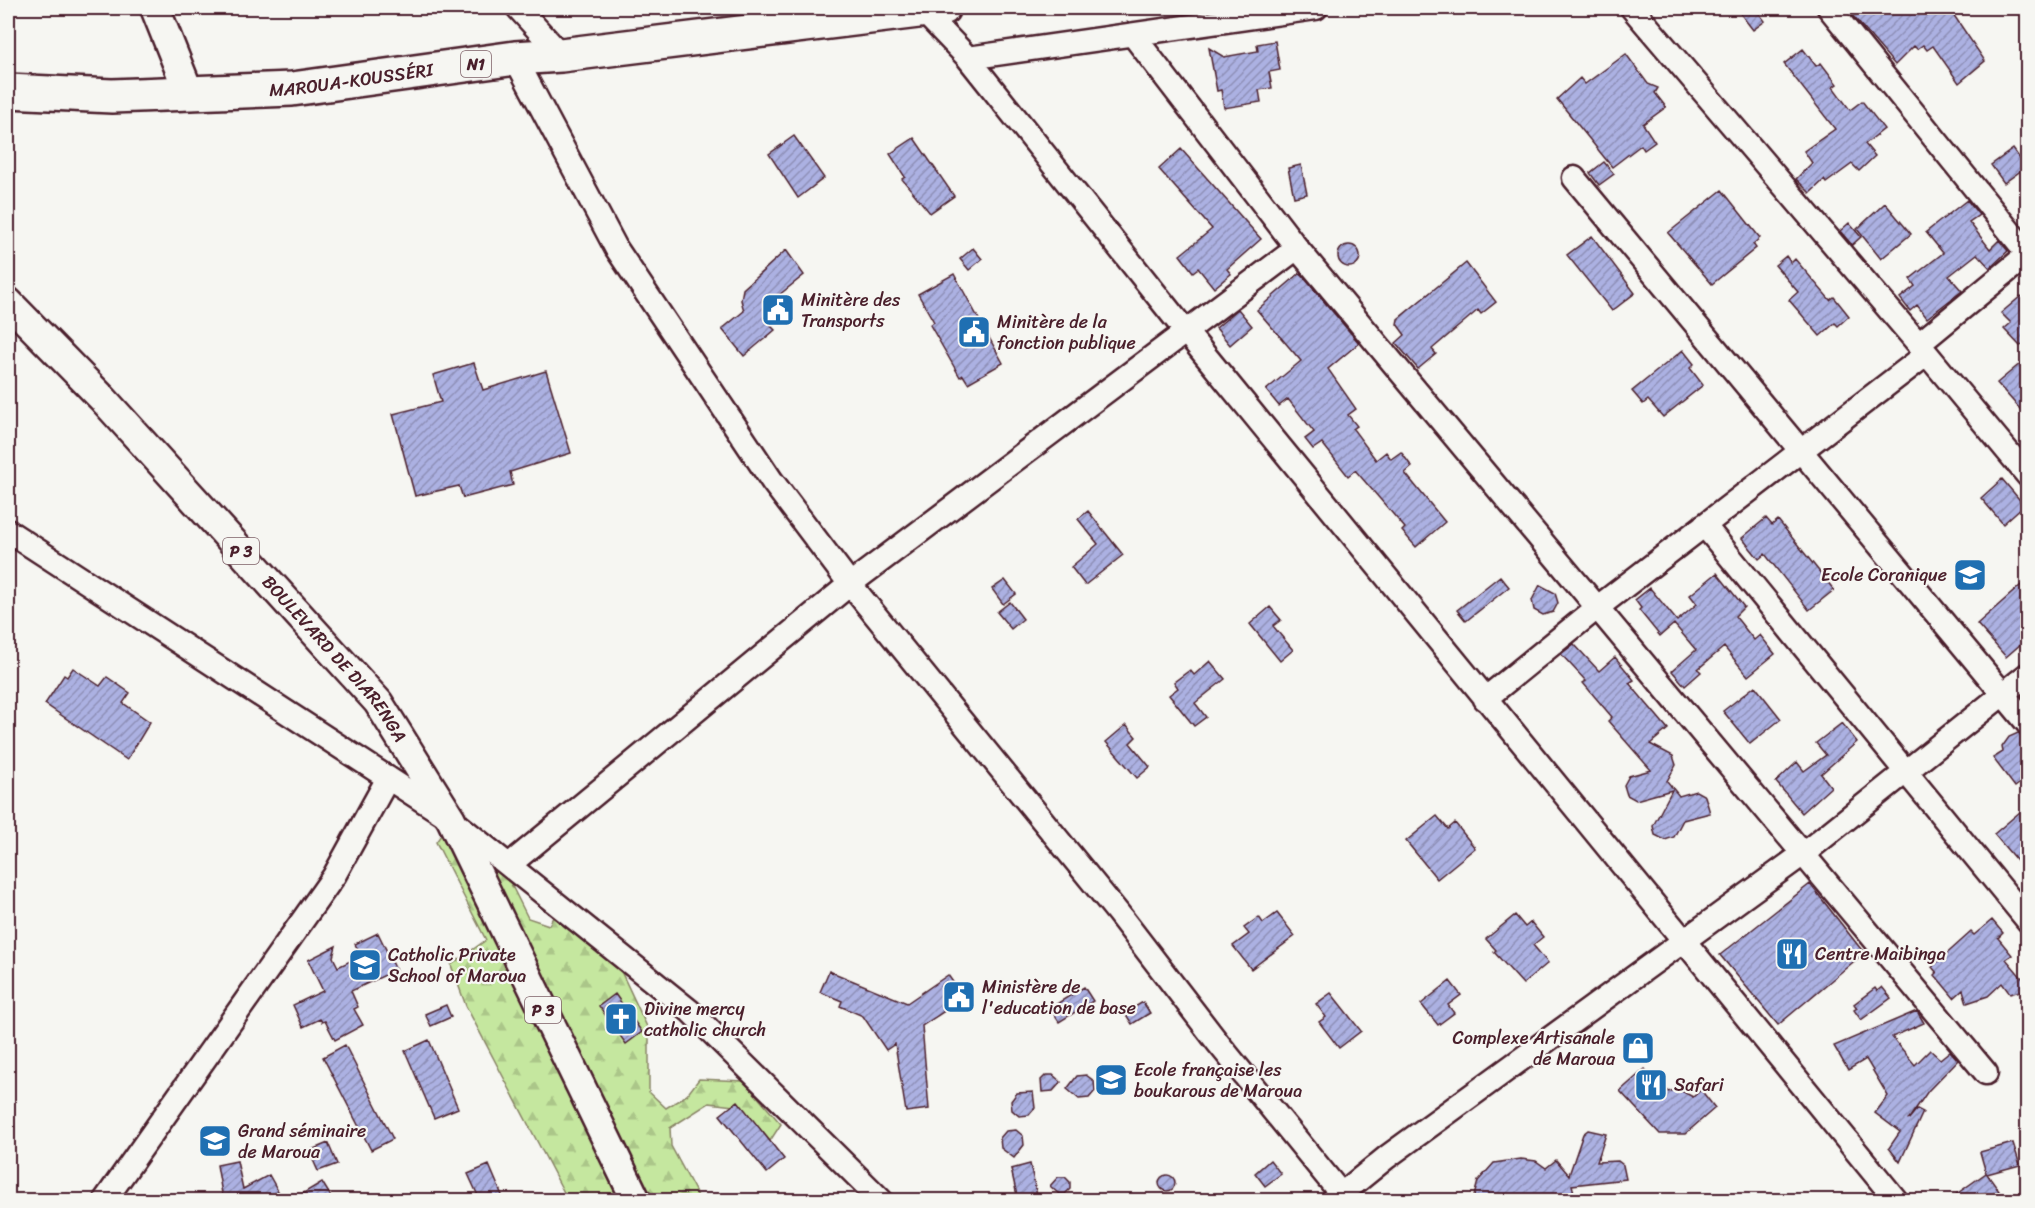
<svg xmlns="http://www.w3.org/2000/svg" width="2035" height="1208" font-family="Sriracha,sans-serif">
	<defs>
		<pattern id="forest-firs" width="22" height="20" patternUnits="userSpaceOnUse" patternTransform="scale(1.5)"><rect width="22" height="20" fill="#c5e79f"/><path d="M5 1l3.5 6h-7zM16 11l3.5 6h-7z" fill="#abc689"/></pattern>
		<pattern id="building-hatch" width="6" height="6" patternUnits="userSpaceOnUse" patternTransform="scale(1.5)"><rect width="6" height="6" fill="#acb1e2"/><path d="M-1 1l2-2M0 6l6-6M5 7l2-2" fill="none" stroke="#8e8fb7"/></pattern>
	</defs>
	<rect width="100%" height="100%" fill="#f6f6f2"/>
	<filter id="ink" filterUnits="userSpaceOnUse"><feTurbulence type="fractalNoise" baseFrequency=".0167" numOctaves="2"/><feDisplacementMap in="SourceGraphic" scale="12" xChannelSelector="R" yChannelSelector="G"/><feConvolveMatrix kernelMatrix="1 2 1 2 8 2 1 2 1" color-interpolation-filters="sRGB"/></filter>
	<g filter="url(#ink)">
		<!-- forest -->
		<path fill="url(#forest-firs)" stroke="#888365" stroke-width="1.5" d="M 458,811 L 496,840 L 504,870 L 528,918 L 549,925 L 562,899 L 597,920 L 649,1031 L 649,1092 L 666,1108 L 687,1095 L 699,1079 L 744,1081 L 781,1124 L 770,1141 L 742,1107 L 709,1103 L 670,1128 L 671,1146 L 700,1200 L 568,1200 L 466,1006 L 451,965 L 486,940 L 436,842 Z"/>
		<!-- building -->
		<path fill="url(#building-hatch)" stroke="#4a1f2b" stroke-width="1.5" d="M 1736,8 L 1755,8 L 1765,21 L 1753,30 Z
			M 1846,8 L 1949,8 L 1985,61 L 1959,83 L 1933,46 L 1927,50 L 1923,45 L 1917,49 L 1914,46 L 1895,65 Z
			M 1275,41 L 1280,70 L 1269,72 L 1272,88 L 1259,90 L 1261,102 L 1224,108 L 1221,90 L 1217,91 L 1209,48 L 1224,57 L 1258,51 L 1257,44 Z
			M 1803,49 L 1816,66 L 1821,63 L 1837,84 L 1833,87 L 1850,110 L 1862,101 L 1884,129 L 1865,144 L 1875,156 L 1859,171 L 1852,164 L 1826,183 L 1824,180 L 1810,193 L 1796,179 L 1812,163 L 1804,151 L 1835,129 L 1784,64 Z
			M 1626,54 L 1648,84 L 1658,88 L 1655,93 L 1666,107 L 1643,124 L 1655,142 L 1644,150 L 1641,145 L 1612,167 L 1557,99 L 1580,78 L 1585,84 Z
			M 794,136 L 824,178 L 798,198 L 769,154 Z
			M 914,138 L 954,196 L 930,213 L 902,179 L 905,177 L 890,154 Z
			M 1181,149 L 1261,239 L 1227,269 L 1231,274 L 1214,288 L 1198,268 L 1193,272 L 1180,255 L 1212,229 L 1159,169 Z
			M 2013,149 L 2026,167 L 2004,183 L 1991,165 Z
			M 1604,162 L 1614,174 L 1599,185 L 1590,173 Z
			M 1301,165 L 1307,194 L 1294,197 L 1288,168 Z
			M 1722,190 L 1760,238 L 1753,244 L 1756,248 L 1712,284 L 1668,233 Z
			M 1967,200 L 1979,215 L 1969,222 L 1990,249 L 1999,240 L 2008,251 L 1990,268 L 1977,254 L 1949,276 L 1962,291 L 1927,318 L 1917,305 L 1910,311 L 1900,298 L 1915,286 L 1910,279 L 1943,253 L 1926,232 Z
			M 1885,203 L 1911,234 L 1881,259 L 1857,229 Z
			M 1849,223 L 1861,237 L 1852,245 L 1840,231 Z
			M 1592,236 L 1635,293 L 1612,311 L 1567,255 Z
			M1338 256a11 11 0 1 1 22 0a11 11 0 1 1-22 0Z
			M 973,248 L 982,259 L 969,270 L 960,259 Z
			M 786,250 L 804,275 L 769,303 L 784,311 L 780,318 L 771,326 L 775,330 L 744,356 L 722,329 L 744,311 L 741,300 L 743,289 Z
			M 1786,256 L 1791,263 L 1795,259 L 1830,300 L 1834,297 L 1849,316 L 1838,326 L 1835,323 L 1820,336 L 1789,300 L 1798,292 L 1775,265 Z
			M 1466,263 L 1496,302 L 1481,314 L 1478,310 L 1432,349 L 1436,354 L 1418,369 L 1396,343 L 1405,335 L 1397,324 L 1398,319 Z
			M 1300,273 L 1359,343 L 1328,369 L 1356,409 L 1348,415 L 1357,426 L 1353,429 L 1376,460 L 1386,452 L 1391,459 L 1401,452 L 1412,467 L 1405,473 L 1445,522 L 1416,547 L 1402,531 L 1405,528 L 1355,470 L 1348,476 L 1322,443 L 1313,449 L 1305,439 L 1314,432 L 1288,399 L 1279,406 L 1266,390 L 1301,361 L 1257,310 Z
			M 954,274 L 1003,363 L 968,383 L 963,375 L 960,377 L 930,325 L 934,322 L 918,294 Z
			M 2021,296 L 2028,303 L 2028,340 L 2020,346 L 2004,329 L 2011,323 L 2001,313 Z
			M 1238,309 L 1252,326 L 1230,345 L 1216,328 Z
			M 1683,350 L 1694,364 L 1690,368 L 1703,385 L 1663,417 L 1648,400 L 1643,404 L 1632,391 Z
			M 2028,357 L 2028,418 L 1997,383 Z
			M 474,363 L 483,390 L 546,371 L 571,453 L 510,472 L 513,485 L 463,498 L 459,486 L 415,496 L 393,414 L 441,402 L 433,375 Z
			M 2002,479 L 2024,505 L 2003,524 L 1981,498 Z
			M 1088,511 L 1123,555 L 1085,585 L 1071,567 L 1098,544 L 1078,519 Z
			M 1766,518 L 1772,525 L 1778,520 L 1834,590 L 1809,610 L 1765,554 L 1759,559 L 1742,538 Z
			M 1717,573 L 1744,607 L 1735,616 L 1754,640 L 1760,635 L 1775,654 L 1748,676 L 1724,647 L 1698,669 L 1701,672 L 1685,686 L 1672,671 L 1696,650 L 1674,624 L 1660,636 L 1639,610 L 1641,608 L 1635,600 L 1650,588 L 1677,621 L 1697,604 L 1690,595 Z
			M 1500,576 L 1509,587 L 1466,621 L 1457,610 Z
			M 2028,579 L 2028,638 L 2006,657 L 1977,624 Z
			M 1005,580 L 1016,594 L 1003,604 L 992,589 Z
			M 1540,585 L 1555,593 L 1558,603 L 1553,612 L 1543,615 L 1534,610 L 1532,600 Z
			M 1010,602 L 1023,619 L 1011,629 L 997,612 Z
			M 1270,607 L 1281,620 L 1273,626 L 1293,650 L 1280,661 L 1250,624 Z
			M 1574,644 L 1599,671 L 1615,657 L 1634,680 L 1629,683 L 1668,729 L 1650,744 L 1673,756 L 1676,765 L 1667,781 L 1679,796 L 1696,791 L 1705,796 L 1710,813 L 1683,820 L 1674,837 L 1665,840 L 1655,835 L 1653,826 L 1672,790 L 1636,800 L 1627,795 L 1624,785 L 1629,776 L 1651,770 L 1608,721 L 1612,717 L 1583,683 L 1586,681 L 1561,654 Z
			M 1210,661 L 1225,679 L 1195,703 L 1206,717 L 1194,726 L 1169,695 L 1178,688 L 1174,682 L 1190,670 L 1194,675 Z
			M 73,668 L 100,686 L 107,677 L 130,693 L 123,703 L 150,722 L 127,760 L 45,704 L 64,675 L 67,677 Z
			M 1755,686 L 1781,719 L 1750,744 L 1723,711 Z
			M 1842,723 L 1857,742 L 1821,774 L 1831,787 L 1802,813 L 1776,782 L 1797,762 L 1804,771 L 1826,755 L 1816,743 Z
			M 1126,725 L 1136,737 L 1130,743 L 1150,767 L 1137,778 L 1106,742 Z
			M 2018,733 L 2028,737 L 2028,777 L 2015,787 L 1993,758 L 2003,752 L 2002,747 L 2009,737 Z
			M 2020,812 L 2028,820 L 2028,874 L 1994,834 Z
			M 1437,816 L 1448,829 L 1455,823 L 1475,848 L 1437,879 L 1406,841 Z
			M 1810,884 L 1864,953 L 1778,1025 L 1720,955 Z
			M 1277,913 L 1295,936 L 1251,969 L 1233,946 L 1249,934 L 1244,928 L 1259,917 L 1263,923 Z
			M 1515,915 L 1525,927 L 1531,922 L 1543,937 L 1533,945 L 1548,963 L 1523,984 L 1494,952 L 1496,950 L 1486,939 Z
			M 1992,920 L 2003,933 L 1998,938 L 2012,955 L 2006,959 L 2028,985 L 2028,989 L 2010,994 L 2002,983 L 1988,996 L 1967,1003 L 1963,990 L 1954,998 L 1935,975 L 1937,973 L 1932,967 L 1971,932 L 1974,935 Z
			M 378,933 L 396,970 L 351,991 L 358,1007 L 354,1009 L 363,1025 L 335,1040 L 325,1021 L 322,1022 L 320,1019 L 303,1027 L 293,1005 L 323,991 L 308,960 L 336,946 L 333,957 L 338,967 L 361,956 L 355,944 Z
			M 829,971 L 907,1003 L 948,975 L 964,998 L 922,1026 L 929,1109 L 906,1112 L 895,1044 L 886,1050 L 863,1016 L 840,1006 L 842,1001 L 820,992 Z
			M 1450,981 L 1461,995 L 1448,1005 L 1454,1013 L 1438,1025 L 1421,1004 Z
			M 1084,987 L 1093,1001 L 1059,1022 L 1050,1008 Z
			M 1882,987 L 1891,998 L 1861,1020 L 1854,1010 L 1857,1008 L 1854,1004 L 1875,988 L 1877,991 Z
			M 1331,993 L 1361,1031 L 1339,1048 L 1319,1022 L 1326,1017 L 1316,1004 Z
			M 615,994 L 642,1032 L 626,1044 L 599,1006 Z
			M 1143,1002 L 1150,1013 L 1132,1024 L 1125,1013 Z
			M 446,1005 L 451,1017 L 431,1026 L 425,1014 Z
			M 1917,1011 L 1924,1023 L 1892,1037 L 1915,1065 L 1930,1050 L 1940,1059 L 1950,1051 L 1958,1060 L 1928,1091 L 1908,1120 L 1917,1109 L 1923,1112 L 1900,1162 L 1889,1148 L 1900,1132 L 1875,1113 L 1888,1096 L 1866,1059 L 1848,1070 L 1834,1046 Z
			M 429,1040 L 458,1108 L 434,1118 L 405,1051 Z
			M 345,1045 L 393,1139 L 371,1150 L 323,1057 Z
			M 1645,1069 L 1652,1078 L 1654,1075 L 1668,1092 L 1678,1089 L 1693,1097 L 1701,1090 L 1715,1108 L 1685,1134 L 1660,1134 L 1620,1091 Z
			M 1046,1075 L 1053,1075 L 1061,1082 L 1053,1091 L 1042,1092 L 1041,1080 Z
			M 1086,1075 L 1094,1081 L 1095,1091 L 1089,1098 L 1079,1099 L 1067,1089 L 1077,1076 Z
			M 1033,1092 L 1035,1108 L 1029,1115 L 1019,1116 L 1012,1110 L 1011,1101 L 1017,1093 Z
			M 738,1101 L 784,1159 L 767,1173 L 720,1115 Z
			M 1016,1130 L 1023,1136 L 1024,1145 L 1014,1158 L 1001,1148 L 1000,1138 L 1006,1131 Z
			M 1588,1130 L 1606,1134 L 1597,1162 L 1618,1161 L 1623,1165 L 1626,1179 L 1572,1185 L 1576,1200 L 1473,1200 L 1478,1181 L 1494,1163 L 1521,1159 L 1536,1161 L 1546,1168 L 1556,1160 L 1569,1175 L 1583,1134 Z
			M 328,1143 L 337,1164 L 318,1171 L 309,1151 Z
			M 2013,1143 L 2020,1165 L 1987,1174 L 1999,1191 L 1986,1200 L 1948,1200 L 1986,1173 L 1980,1152 Z
			M 1270,1160 L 1281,1174 L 1265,1186 L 1255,1173 Z
			M 237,1161 L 243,1189 L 269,1175 L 283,1200 L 220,1200 L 223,1199 L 217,1165 Z
			M 1030,1164 L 1038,1200 L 1018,1200 L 1011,1169 Z
			M 489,1165 L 504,1200 L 480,1200 L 468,1174 Z
			M1159 1183a8 8 0 1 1 16 0a8 8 0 1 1-16 0Z
			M 1058,1177 L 1065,1177 L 1070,1182 L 1070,1189 L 1065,1194 L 1059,1194 L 1050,1186 Z
			M 322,1182 L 333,1200 L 292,1200 Z"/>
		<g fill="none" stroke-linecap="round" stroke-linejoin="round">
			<defs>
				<path id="minor" d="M 518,8 L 561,55
					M 1632,8 L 1927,354 L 2028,476
					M 1829,8 L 2028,254
					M 922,10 L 968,58 L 1187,333 L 1896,1200
					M 1133,35 L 1297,248 L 1986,1073
					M 515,58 L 616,248 L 772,481 L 850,584 L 1118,913 L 1218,1043 L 1346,1200
					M 968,58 L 1316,8
					M 1574,178 L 2028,724
					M 1919,344 L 2028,254
					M 1704,525 L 2028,921
					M 8,531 L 451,819 L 690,1011 L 881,1200
					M 1485,699 L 1598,607 L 1927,354
					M 509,865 L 850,584 L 1297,248
					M 105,1200 L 334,876 L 388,778
					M 1334,1200 L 1387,1157 L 1803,854 L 2028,674"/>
				<g id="major">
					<path d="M 155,8 L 189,93"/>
					<path id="s1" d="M 8,302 L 103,399 L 378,702 L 451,819 L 636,1200"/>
				</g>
				<g id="highway">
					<path id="s2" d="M 8,91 L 112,96 L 292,89 L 515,58 L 561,55 L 943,8"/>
				</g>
			</defs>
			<!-- minor casing -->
			<use href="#minor" stroke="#4a1f2b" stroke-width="27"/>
			<!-- major casing -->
			<use href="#major" stroke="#4a1f2b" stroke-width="33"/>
			<!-- highway casing -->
			<use href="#highway" stroke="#4a1f2b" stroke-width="38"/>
			<!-- minor -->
			<use href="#minor" stroke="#f6f6f2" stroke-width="22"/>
			<!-- major -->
			<use href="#major" stroke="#f6f6f2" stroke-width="28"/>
			<!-- highway -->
			<use href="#highway" stroke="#f6f6f2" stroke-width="33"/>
		</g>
	</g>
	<!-- icons -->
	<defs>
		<symbol id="civic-square" viewBox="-11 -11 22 22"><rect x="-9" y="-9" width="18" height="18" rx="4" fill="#1f6fb2" stroke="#f6f6f2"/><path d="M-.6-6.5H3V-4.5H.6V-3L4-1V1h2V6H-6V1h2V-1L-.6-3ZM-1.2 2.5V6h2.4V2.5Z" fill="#fff"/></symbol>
		<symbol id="school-square" viewBox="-11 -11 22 22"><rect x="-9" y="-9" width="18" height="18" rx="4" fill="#1f6fb2" stroke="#f6f6f2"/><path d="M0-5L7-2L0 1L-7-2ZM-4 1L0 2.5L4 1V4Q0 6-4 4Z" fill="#fff"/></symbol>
		<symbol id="restaurant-square" viewBox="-11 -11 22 22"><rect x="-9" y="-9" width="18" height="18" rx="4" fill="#1f6fb2" stroke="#f6f6f2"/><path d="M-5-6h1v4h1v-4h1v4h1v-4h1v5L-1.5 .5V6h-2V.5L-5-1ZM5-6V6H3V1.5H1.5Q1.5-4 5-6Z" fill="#fff"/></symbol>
		<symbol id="church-square" viewBox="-11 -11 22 22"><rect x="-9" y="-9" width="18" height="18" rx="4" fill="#1f6fb2" stroke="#f6f6f2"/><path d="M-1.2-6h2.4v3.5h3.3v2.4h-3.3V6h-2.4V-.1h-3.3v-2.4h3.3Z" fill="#fff"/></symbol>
		<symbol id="shop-square" viewBox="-11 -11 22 22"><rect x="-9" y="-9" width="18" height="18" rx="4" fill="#1f6fb2" stroke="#f6f6f2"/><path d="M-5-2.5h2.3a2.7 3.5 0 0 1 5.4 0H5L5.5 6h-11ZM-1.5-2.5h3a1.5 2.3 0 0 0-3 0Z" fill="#fff"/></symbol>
	</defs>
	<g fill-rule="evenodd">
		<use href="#civic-square" x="759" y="291" width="38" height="38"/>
		<use href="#civic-square" x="955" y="313" width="38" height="38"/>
		<use href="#school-square" x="1951" y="556" width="38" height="38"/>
		<use href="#restaurant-square" x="1773" y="935" width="38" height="38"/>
		<use href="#school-square" x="346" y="946" width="38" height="38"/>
		<use href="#civic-square" x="940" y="978" width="38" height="38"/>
		<use href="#church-square" x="602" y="1000" width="38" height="38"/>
		<use href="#shop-square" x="1619" y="1029" width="38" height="38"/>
		<use href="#school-square" x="1092" y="1061" width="38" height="38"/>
		<use href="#restaurant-square" x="1632" y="1066" width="38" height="38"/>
		<use href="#school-square" x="196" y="1122" width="38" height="38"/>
	</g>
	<g text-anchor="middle" stroke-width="4.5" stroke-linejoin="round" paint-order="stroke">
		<!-- shield labels -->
		<g fill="#f6f6f2" stroke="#7e6067" stroke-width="1.5">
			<rect x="461" y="51" width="30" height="26" rx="4.5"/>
			<rect x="223" y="538" width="36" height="26" rx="4.5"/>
			<rect x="525" y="997" width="36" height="26" rx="4.5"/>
		</g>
		<g font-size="16" font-weight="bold" fill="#4a1f2b">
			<text x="476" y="70">N1</text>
			<text x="241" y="557">P 3</text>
			<text x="543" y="1016">P 3</text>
		</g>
		<!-- street labels -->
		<g font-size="18" fill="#4a1f2b" stroke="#f6f6f2">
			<text dy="6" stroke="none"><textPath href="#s2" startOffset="344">MAROUA-KOUSSÉRI</textPath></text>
			<text dy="6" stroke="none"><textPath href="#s1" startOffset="484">BOULEVARD DE DIARENGA</textPath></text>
		</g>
		<!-- poi labels -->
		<g font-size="18" fill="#4a1f2b" stroke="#f6f6f2" text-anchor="start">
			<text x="801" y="306">Minitère des<tspan x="801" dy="21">Transports</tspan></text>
			<text x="997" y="328">Minitère de la<tspan x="997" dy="21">fonction publique</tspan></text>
			<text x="1947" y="581" text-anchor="end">Ecole Coranique</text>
			<text x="1815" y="960">Centre Maibinga</text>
			<text x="388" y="961">Catholic Private<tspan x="388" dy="21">School of Maroua</tspan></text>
			<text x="982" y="993">Ministère de<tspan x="982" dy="21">l'education de base</tspan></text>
			<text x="644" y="1015">Divine mercy<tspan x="644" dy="21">catholic church</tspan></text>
			<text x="1615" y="1044" text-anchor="end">Complexe Artisanale<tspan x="1615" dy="21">de Maroua</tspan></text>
			<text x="1134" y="1076">Ecole française les<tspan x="1134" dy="21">boukarous de Maroua</tspan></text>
			<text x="1674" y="1091">Safari</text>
			<text x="238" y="1137">Grand séminaire<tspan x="238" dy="21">de Maroua</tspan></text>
		</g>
	</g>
	<!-- margin -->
	<rect width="2035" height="1208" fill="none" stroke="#f6f6f2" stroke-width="30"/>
	<rect x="15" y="15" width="2005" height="1178" fill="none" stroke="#4a1f2b" stroke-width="2" filter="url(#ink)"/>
</svg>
